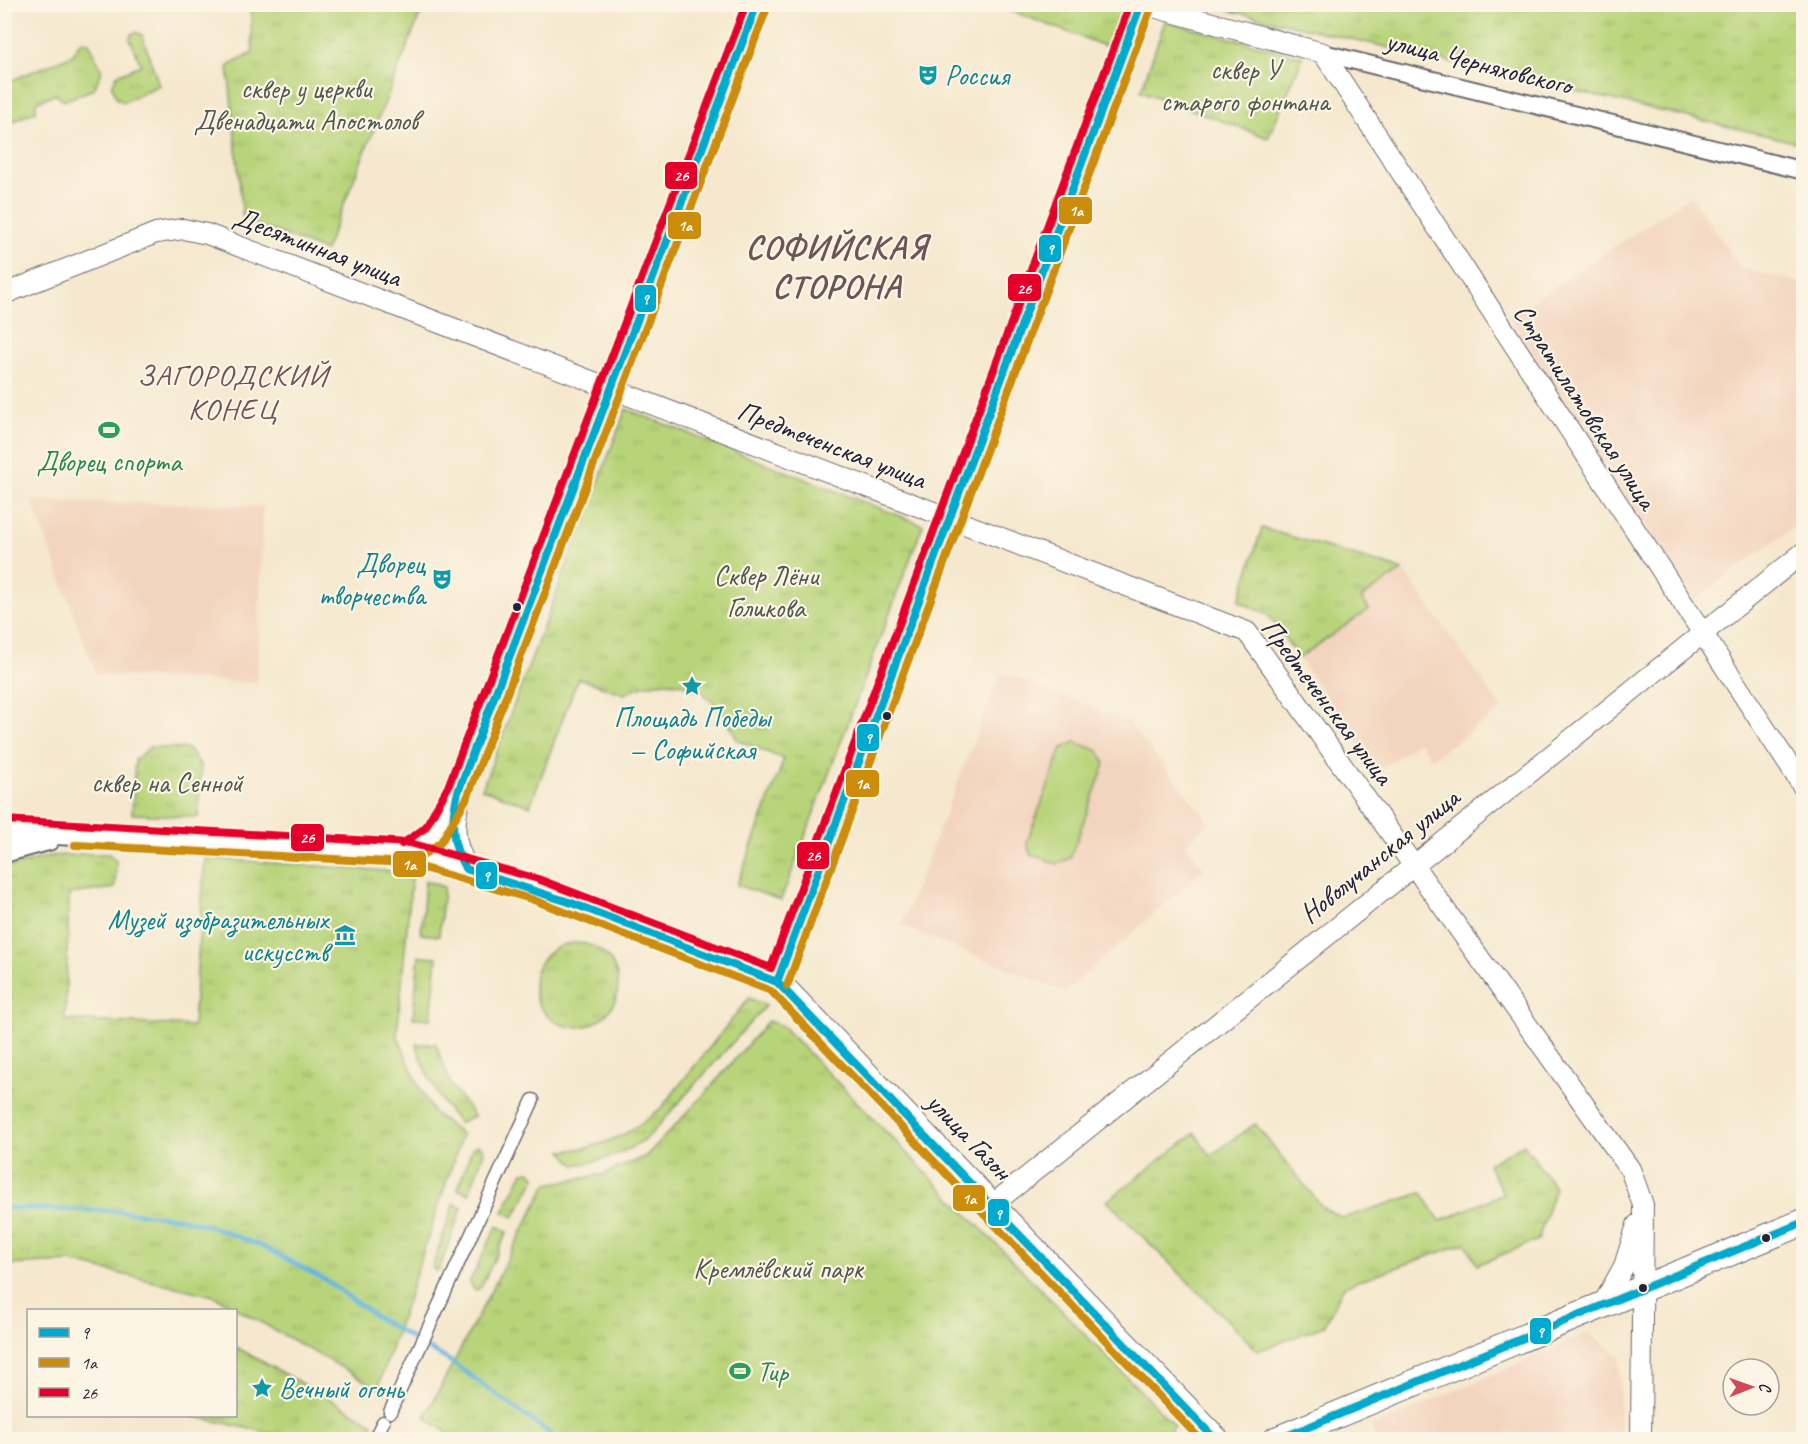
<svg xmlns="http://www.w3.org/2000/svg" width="1808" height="1444" font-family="Caveat,sans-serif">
	<defs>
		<pattern id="grass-tufts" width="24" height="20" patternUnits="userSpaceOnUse" patternTransform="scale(1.5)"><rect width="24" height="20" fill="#b8d47a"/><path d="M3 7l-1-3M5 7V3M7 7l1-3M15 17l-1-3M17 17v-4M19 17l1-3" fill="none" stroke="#9eb66a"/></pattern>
	</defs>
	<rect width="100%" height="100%" fill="#fcf5e5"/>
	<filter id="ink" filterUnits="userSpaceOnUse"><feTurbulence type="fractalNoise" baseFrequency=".0167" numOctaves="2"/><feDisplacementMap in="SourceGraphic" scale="12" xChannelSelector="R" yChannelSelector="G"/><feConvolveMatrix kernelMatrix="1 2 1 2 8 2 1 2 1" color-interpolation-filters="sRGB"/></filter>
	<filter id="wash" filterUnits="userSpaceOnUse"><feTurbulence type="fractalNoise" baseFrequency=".008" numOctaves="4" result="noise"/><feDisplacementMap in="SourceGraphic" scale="24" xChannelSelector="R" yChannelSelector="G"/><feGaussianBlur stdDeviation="1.35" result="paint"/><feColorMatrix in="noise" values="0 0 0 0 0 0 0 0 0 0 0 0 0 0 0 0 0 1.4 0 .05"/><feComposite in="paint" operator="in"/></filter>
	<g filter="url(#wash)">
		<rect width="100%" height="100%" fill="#f5e8ce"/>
		<!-- built -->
		<path fill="#f3d4be" d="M 1691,196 L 1741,269 L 1804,283 L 1803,520 L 1694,600 L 1509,317 Z
			M 32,501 L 263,506 L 257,683 L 96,674 Z
			M 1403,570 L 1502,709 L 1431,759 L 1419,742 L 1379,770 L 1299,658 L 1368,609 L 1361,598 Z
			M 1001,672 L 1128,722 L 1210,823 L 1185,844 L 1204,869 L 1066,992 L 901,926 Z
			M 1589,1333 L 1620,1356 L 1620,1439 L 1541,1439 L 1540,1436 L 1505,1434 L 1490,1440 L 1376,1439 L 1371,1427 Z"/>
		<!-- grass -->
		<path fill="url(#grass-tufts)" stroke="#6d7b5a" stroke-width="1.5" d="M 250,5 L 424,5 L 325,251 L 243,219 L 228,66 L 253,53 Z
			M 995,5 L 1132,5 L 1116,50 Z
			M 1208,5 L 1803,5 L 1803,144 L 1270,20 Z
			M 1165,21 L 1303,57 L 1268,138 L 1141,91 Z
			M 136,32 L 142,35 L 159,85 L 124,102 L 117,99 L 112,86 L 117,75 L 141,65 L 130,39 L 131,34 Z
			M 85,41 L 89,43 L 102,71 L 94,89 L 64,101 L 56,94 L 36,102 L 36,111 L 5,125 L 5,83 L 73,55 L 80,42 Z
			M 626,409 L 923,525 L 781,900 L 737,885 L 784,759 L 737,740 C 716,689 675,667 624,694 L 578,678 L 530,806 L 482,789 Z
			M 1262,528 L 1386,565 L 1403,570 L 1361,598 L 1369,609 L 1299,658 L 1268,615 L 1239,601 Z
			M 150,747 L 188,749 L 201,766 L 198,817 L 132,814 L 135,760 Z
			M 88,854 L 109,854 L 116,861 L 115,888 L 69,894 L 65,1020 L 193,1026 L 205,858 L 412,873 L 397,1035 L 418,1084 L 433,1112 L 462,1135 L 378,1388 L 214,1296 L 71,1262 L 5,1265 L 5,868 L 50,856 Z
			M 425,881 L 444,887 L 439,936 L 421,934 Z
			M534 985a42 42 0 1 1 84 0a42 42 0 1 1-84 0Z
			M 419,956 L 437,957 L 431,1019 L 413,1018 Z
			M 749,998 L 766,1005 L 650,1135 C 627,1153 604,1161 575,1165 L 562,1151 C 603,1148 632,1134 662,1107 Z
			M 768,1021 L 782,1026 L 1174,1425 L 1165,1439 L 457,1440 L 425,1417 L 547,1184 L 605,1174 L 646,1156 L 704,1095 Z
			M 416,1044 L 436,1044 L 451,1085 L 474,1116 L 459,1123 C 437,1099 427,1075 416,1044 Z
			M 1255,1124 L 1324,1209 L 1343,1218 L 1422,1193 L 1440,1221 L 1503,1194 L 1488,1164 L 1524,1144 L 1555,1188 L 1538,1240 L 1477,1265 L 1466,1243 L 1344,1286 L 1324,1326 L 1258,1351 L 1107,1201 L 1195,1133 L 1210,1156 Z
			M 477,1145 L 482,1147 L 484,1152 L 469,1194 L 458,1189 L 472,1148 Z
			M 530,1171 L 536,1177 L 514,1217 L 503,1212 L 523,1172 Z
			M 454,1204 L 462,1207 L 439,1270 L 435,1271 L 432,1268 Z
			M 497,1226 L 507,1232 L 481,1287 L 477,1290 L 472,1288 L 469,1283 Z
			M 236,1347 L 373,1423 L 366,1439 L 296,1439 L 192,1416 L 236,1416 Z"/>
		<!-- pitch -->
		<path fill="#b8d47a" stroke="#6d7b5a" stroke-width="1.5" d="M 1075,742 L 1099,751 L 1105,764 L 1070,858 L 1057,864 L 1030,854 L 1027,842 L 1062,748 Z"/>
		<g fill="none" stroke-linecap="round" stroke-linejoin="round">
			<!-- stream -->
			<path stroke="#60b5dc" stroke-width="4.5" d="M 4,1208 L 118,1211 L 179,1218 L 213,1227 L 266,1248 L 327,1281 L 376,1317 L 453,1363 L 559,1440"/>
		</g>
	</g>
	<g filter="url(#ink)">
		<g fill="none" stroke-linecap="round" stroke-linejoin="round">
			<defs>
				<path id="pedestrian" d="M 390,1412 L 533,1100
					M 374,1440 L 383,1422"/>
				<path id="minor" d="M 1323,53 L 1804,171"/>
				<path id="tertiary" d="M 1142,4 L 1323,53 L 1804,788
					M 4,294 L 156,233 L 183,229 L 207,234 L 1247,632 L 1630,1169 L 1643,1205 L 1641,1440
					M 992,1205 L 1804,552
					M 1603,1304 L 1624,1266 L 1637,1225"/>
				<path id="secondary" d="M 4,830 L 408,853 L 466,869
					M 4,851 L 48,839
					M 408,853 L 433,835 L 455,798"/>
				<path id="primary" d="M 757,4 L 458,792 C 451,819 448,845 466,869 L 569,902 L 777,982 L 1216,1440
					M 777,982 L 1141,4
					M 1276,1440 L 1804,1222"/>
			</defs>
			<!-- pedestrian casing -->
			<use href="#pedestrian" stroke="#6c676e" stroke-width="15"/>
			<!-- minor casing -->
			<use href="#minor" stroke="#6c676e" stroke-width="20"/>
			<!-- tertiary casing -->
			<use href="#tertiary" stroke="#6c676e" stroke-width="22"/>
			<!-- secondary casing -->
			<use href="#secondary" stroke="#6c676e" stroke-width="26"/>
			<!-- primary casing -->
			<use href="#primary" stroke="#6c676e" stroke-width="28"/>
			<!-- pedestrian -->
			<use href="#pedestrian" stroke="#fff" stroke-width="12"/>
			<!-- minor -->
			<use href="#minor" stroke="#fff" stroke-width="16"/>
			<!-- tertiary -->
			<use href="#tertiary" stroke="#fff" stroke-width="20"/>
			<!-- secondary -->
			<use href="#secondary" stroke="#fff" stroke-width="22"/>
			<!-- primary -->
			<use href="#primary" stroke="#fff" stroke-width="26"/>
			<defs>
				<path id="bus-1" d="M 757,4 L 458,792 C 451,820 450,844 466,869 L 569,902 L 777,982 L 1216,1440
					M 777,982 L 1141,4
					M 1277,1440 L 1804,1222"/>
				<path id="bus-2" d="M 75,845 L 406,863 L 531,899 L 771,991 L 1201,1440
					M 414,862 L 441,842 L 468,796 L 767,8
					M 787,986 L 1151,8"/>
				<path id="bus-3" d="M 5,820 L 410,843 L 538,879 L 771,968 L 1130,4
					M 402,844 L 425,828 L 448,787 L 746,4"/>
			</defs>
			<!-- bus-1 casing -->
			<use href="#bus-1" stroke="#fcf5e5" stroke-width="12"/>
			<!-- bus-2 casing -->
			<use href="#bus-2" stroke="#fcf5e5" stroke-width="12"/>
			<!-- bus-3 casing -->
			<use href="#bus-3" stroke="#fcf5e5" stroke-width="12"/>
			<!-- bus-1 -->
			<use href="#bus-1" stroke="#00a9ce" stroke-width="8"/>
			<!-- bus-2 -->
			<use href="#bus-2" stroke="#cc8c0c" stroke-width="8"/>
			<!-- bus-3 -->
			<use href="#bus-3" stroke="#e4002b" stroke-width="8"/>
		</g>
	</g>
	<!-- icons -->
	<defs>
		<symbol id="theatre-bare" viewBox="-9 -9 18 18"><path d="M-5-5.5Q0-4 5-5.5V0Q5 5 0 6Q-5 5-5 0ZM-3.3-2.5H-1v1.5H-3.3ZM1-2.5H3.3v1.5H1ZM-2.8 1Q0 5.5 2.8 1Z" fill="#0f9aa8" stroke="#fcf5e5" stroke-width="2.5" paint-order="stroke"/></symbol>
		<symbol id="stadium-bare" viewBox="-9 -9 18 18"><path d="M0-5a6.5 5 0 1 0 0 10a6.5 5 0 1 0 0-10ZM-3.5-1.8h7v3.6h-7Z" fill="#2e9e5b" stroke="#fcf5e5" stroke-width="2.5" paint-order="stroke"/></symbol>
		<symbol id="sight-bare" viewBox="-9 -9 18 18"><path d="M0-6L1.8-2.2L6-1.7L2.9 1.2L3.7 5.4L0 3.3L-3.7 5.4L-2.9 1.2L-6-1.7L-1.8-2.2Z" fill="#0f9aa8" stroke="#fcf5e5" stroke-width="2.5" paint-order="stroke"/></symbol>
		<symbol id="museum-bare" viewBox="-9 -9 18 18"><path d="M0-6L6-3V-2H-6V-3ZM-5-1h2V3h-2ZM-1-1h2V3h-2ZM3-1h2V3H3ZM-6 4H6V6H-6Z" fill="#0f9aa8" stroke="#fcf5e5" stroke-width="2.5" paint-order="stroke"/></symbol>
	</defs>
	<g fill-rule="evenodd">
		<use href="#theatre-bare" x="913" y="60" width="30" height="30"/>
		<use href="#stadium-bare" x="94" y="415" width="30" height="30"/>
		<use href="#theatre-bare" x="427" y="564" width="30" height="30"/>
		<use href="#sight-bare" x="677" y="671" width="30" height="30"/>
		<use href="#museum-bare" x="330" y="920" width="30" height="30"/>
		<use href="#stadium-bare" x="725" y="1356" width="30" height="30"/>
		<use href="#sight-bare" x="247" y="1373" width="30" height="30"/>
	</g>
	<!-- markers -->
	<g fill="#22223b" stroke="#fcf5e5" stroke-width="2">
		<circle cx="517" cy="607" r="5"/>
		<circle cx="887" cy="716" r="5"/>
		<circle cx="1766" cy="1238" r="5"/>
		<circle cx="1643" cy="1288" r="5"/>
	</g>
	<g text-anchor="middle" stroke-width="4.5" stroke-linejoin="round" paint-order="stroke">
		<!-- street labels -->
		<g font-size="28" fill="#22223b" stroke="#fcf5e5">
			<text transform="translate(1479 62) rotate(14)" y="10">улица Черняховского</text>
			<text transform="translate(318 246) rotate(21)" y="10">Десятинная улица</text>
			<text transform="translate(1586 406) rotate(57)" y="10">Стратилатовская улица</text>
			<text transform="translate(832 444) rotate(21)" y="10">Предтеченская улица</text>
			<text transform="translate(1328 701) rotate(53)" y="10">Предтеченская улица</text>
			<text transform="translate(1379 855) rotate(-39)" y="10">Новолучанская улица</text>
			<text transform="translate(970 1136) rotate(46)" y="10">улица Газон</text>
		</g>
		<!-- park labels -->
		<g font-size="28" fill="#4f574e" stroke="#fcf5e5">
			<text x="1245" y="79">сквер У<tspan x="1245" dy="32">старого фонтана</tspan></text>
			<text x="306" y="98">сквер у церкви<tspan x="306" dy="32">Двенадцати Апостолов</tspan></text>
			<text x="766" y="585">Сквер Лёни<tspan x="766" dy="32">Голикова</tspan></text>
			<text x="167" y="792">сквер на Сенной</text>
			<text x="778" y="1278">Кремлёвский парк</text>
		</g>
		<!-- culture labels -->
		<g font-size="28" fill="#0d838f" stroke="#fcf5e5" text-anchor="start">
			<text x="945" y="85">Россия</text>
			<text x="425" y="573" text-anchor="end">Дворец<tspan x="425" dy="32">творчества</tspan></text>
			<text x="692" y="727" text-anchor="middle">Площадь Победы<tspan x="692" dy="32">— Софийская</tspan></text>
			<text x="328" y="929" text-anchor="end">Музей изобразительных<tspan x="328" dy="32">искусств</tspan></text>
			<text x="279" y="1398">Вечный огонь</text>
		</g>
		<!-- leisure labels -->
		<g font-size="28" fill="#27864d" stroke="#fcf5e5">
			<text x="109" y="471">Дворец спорта</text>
			<text x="757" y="1381" text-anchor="start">Тир</text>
		</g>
		<!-- neighbourhood labels -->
		<g font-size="30" letter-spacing="1.5" fill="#6e5457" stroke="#fcf5e5">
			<text x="233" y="385">ЗАГОРОДСКИЙ<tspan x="233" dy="34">КОНЕЦ</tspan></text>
		</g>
		<!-- district labels -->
		<g font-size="34" font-weight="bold" letter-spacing="1.5" fill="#6e5457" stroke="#fcf5e5">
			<text x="837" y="258">СОФИЙСКАЯ<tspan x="837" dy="39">СТОРОНА</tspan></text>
		</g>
	</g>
	<g stroke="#fcf5e5" stroke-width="2">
		<rect x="664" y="161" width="34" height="29" rx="6" fill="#e4002b"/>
		<rect x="1058" y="196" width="35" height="29" rx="6" fill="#cc8c0c"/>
		<rect x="667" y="211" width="35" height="29" rx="6" fill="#cc8c0c"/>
		<rect x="1038" y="234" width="24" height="29" rx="6" fill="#00a9ce"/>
		<rect x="1007" y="273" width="35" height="29" rx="6" fill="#e4002b"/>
		<rect x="634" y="284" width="23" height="29" rx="6" fill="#00a9ce"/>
		<rect x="856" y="723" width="24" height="29" rx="6" fill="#00a9ce"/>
		<rect x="845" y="769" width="35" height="29" rx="6" fill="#cc8c0c"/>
		<rect x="290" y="823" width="35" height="29" rx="6" fill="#e4002b"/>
		<rect x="796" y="841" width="34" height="29" rx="6" fill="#e4002b"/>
		<rect x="392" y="850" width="35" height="28" rx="6" fill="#cc8c0c"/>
		<rect x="475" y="861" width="23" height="29" rx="6" fill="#00a9ce"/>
		<rect x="952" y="1184" width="34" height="28" rx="6" fill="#cc8c0c"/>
		<rect x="987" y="1198" width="23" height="29" rx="6" fill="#00a9ce"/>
		<rect x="1529" y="1317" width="23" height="28" rx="6" fill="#00a9ce"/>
	</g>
	<g font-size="16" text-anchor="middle" font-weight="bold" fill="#fff">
		<text x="681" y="181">26</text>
		<text x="1076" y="216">1a</text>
		<text x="685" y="231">1a</text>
		<text x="1050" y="254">9</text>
		<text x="1024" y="294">26</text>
		<text x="645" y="304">9</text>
		<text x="868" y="743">9</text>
		<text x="862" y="789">1a</text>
		<text x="307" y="843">26</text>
		<text x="813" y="861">26</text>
		<text x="409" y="870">1a</text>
		<text x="486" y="881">9</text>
		<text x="969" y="1204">1a</text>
		<text x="998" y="1219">9</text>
		<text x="1540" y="1337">9</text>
	</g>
	<!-- margin -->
	<rect width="1808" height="1444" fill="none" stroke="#fcf5e5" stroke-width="24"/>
	<!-- legend -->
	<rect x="27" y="1309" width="210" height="108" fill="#fcf5e5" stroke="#a5a1a1" stroke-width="1.5"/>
	<rect x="39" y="1328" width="30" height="9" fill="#00a9ce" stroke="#a5a1a1" stroke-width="1.5"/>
	<text x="81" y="1339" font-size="18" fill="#22223b">9</text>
	<rect x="39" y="1358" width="30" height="9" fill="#cc8c0c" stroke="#a5a1a1" stroke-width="1.5"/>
	<text x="81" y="1369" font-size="18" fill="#22223b">1a</text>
	<rect x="39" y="1388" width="30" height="9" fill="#e4002b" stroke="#a5a1a1" stroke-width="1.5"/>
	<text x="81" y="1399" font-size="18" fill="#22223b">26</text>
	<!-- north arrow -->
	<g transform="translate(1751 1387) rotate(89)"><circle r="28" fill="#fcf5e5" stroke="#a5a1a1" stroke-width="1.5"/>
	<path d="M0-4.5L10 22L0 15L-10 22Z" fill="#d1495b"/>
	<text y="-9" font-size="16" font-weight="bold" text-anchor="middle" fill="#22223b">С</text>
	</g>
</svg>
